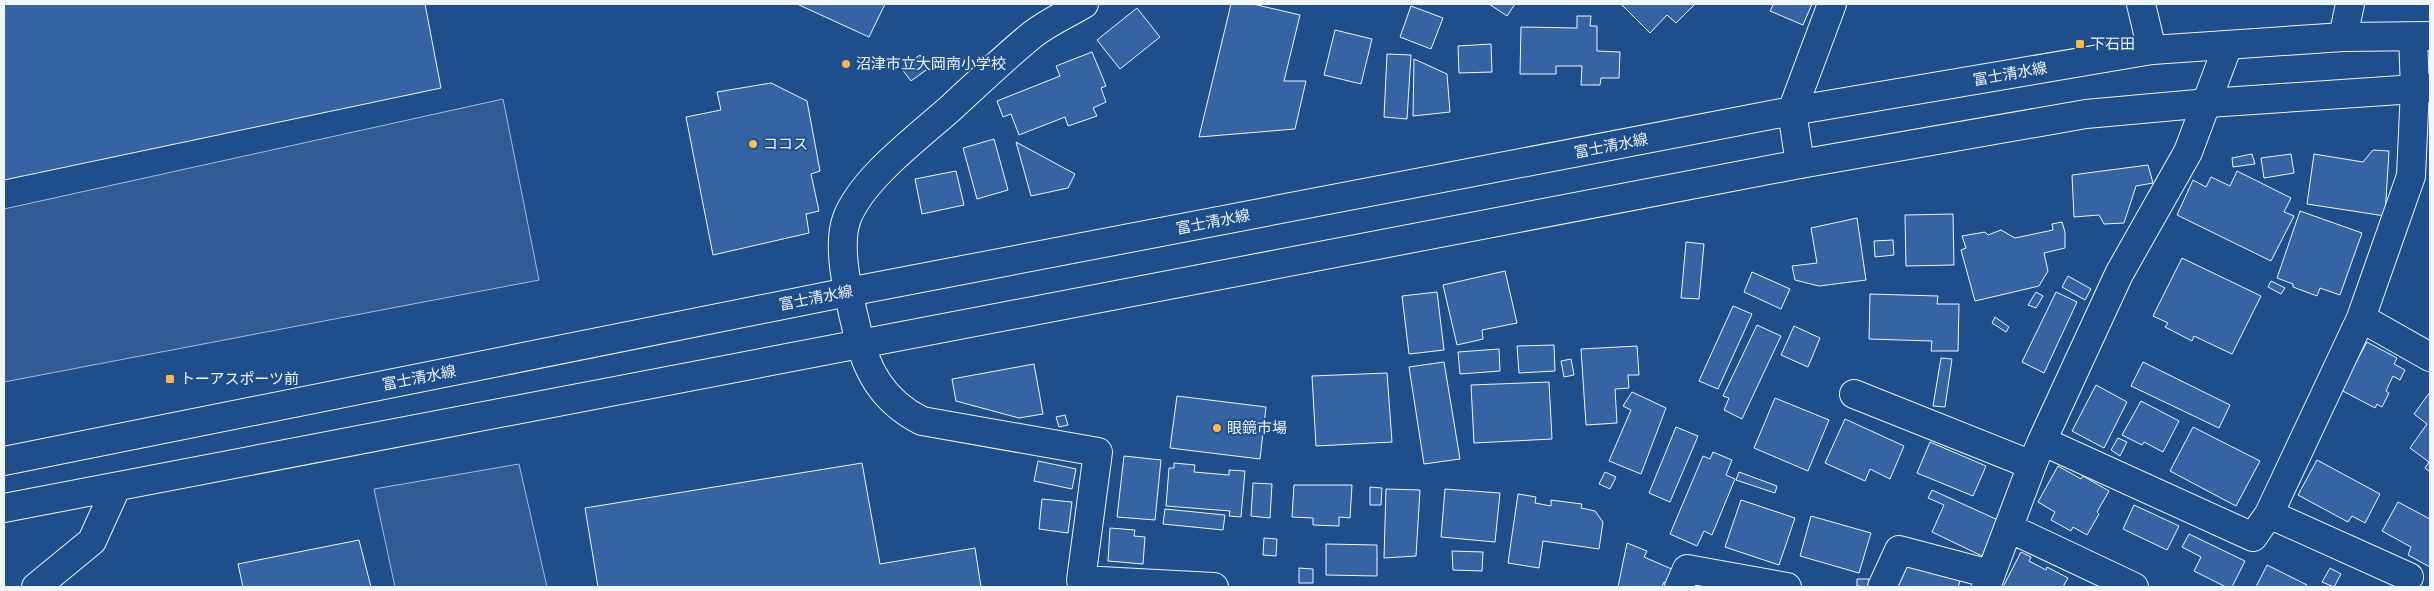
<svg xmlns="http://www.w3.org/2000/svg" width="2434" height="591" font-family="Arial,'Noto Sans JP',sans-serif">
	<rect width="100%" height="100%" fill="#1f4e8c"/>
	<!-- parking -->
	<path fill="#305b95" stroke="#a8bbd7" d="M 503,99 L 539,280 L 4,382 L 4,209 Z
		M 519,464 L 547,587 L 395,587 L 374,489 Z"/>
	<!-- building -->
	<path fill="#3563a3" stroke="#f2f6ff" d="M 4,4 L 425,4 L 441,88 L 4,180 Z
		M 797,4 L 885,4 L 869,37 Z
		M 1231,4 L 1253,4 L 1300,15 L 1284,81 L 1306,81 L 1295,129 L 1199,137 Z
		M 1489,4 L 1515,4 L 1507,16 Z
		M 1621,4 L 1695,4 L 1676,23 L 1667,15 L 1650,33 Z
		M 1770,4 L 1812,4 L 1803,25 L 1770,11 L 1773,5 Z
		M 1411,6 L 1443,18 L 1431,49 L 1400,37 Z
		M 1137,8 L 1160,37 L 1120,69 L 1097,40 Z
		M 1577,16 L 1591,16 L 1590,26 L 1597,26 L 1597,51 L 1620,52 L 1619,78 L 1601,78 L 1600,85 L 1581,85 L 1582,66 L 1556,66 L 1556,74 L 1520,74 L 1521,27 L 1577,28 Z
		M 1335,30 L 1372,39 L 1361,84 L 1324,75 Z
		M 1491,44 L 1492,72 L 1459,73 L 1458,46 Z
		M 1092,52 L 1106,86 L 1101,88 L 1106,102 L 1093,108 L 1097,116 L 1068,126 L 1065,117 L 1019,135 L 1011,114 L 1003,117 L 997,101 L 1060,76 L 1056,66 Z
		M 1387,54 L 1411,55 L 1407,119 L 1384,117 Z
		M 920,55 L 929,68 L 911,81 L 901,68 Z
		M 1414,59 L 1447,74 L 1450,112 L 1413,116 Z
		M 771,83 L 807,101 L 820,171 L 811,174 L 819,211 L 806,214 L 809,233 L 713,255 L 686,117 L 721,110 L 717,92 Z
		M 994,139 L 1008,190 L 977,199 L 963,148 Z
		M 1016,142 L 1075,174 L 1068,188 L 1031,196 Z
		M 2373,150 L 2389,151 L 2385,216 L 2307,204 L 2314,154 L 2363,162 Z
		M 2252,154 L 2255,164 L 2233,167 L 2232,158 Z
		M 2291,154 L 2294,173 L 2264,178 L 2261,158 Z
		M 2148,165 L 2153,183 L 2136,186 L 2124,223 L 2104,224 L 2099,215 L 2074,217 L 2072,175 Z
		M 956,171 L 964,205 L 922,214 L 915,179 Z
		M 2237,171 L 2291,198 L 2284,212 L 2294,216 L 2271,261 L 2177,215 L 2193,180 L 2206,187 L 2211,177 L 2230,186 Z
		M 2300,211 L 2362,233 L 2340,295 L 2320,288 L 2317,296 L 2293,287 L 2293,284 L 2277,278 Z
		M 1953,214 L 1954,265 L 1906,266 L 1905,215 Z
		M 1857,218 L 1866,280 L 1819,286 L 1795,280 L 1792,266 L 1817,263 L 1811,228 Z
		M 2062,222 L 2065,232 L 2065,248 L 2044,253 L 2048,271 L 2039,286 L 1975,301 L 1961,250 L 1966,248 L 1962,236 L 1985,232 L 1988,235 L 2001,230 L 2015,238 L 2053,230 L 2052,224 Z
		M 1893,240 L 1894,255 L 1875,257 L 1874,241 Z
		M 1686,242 L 1704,244 L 1699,299 L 1681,298 Z
		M 2182,258 L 2261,296 L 2232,354 L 2194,336 L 2192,341 L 2165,327 L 2168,323 L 2153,316 Z
		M 1505,271 L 1517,323 L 1482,330 L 1483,339 L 1457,345 L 1443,285 Z
		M 1752,272 L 1790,289 L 1781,309 L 1744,292 Z
		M 2068,276 L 2091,289 L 2085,300 L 2062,287 Z
		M 2271,281 L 2285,288 L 2281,294 L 2268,287 Z
		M 1437,292 L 1444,350 L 1409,354 L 1402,296 Z
		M 2036,292 L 2043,296 L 2036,308 L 2028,305 Z
		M 2056,292 L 2077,302 L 2044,373 L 2022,362 Z
		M 1870,294 L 1938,296 L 1937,304 L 1959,304 L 1958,351 L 1931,351 L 1932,341 L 1869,339 Z
		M 1733,306 L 1752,314 L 1718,389 L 1699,381 Z
		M 1995,317 L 2009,327 L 2006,332 L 1992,323 Z
		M 1757,325 L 1781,336 L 1742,419 L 1724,410 L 1729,398 L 1723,396 Z
		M 1794,326 L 1820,338 L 1808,367 L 1781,355 Z
		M 2367,342 L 2397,358 L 2394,364 L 2405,370 L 2400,380 L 2393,376 L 2386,391 L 2389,393 L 2382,407 L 2377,404 L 2375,408 L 2341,390 Z
		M 1554,345 L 1555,371 L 1519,373 L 1517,346 Z
		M 1637,346 L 1639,375 L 1628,375 L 1629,388 L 1615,389 L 1617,423 L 1586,425 L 1581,349 Z
		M 1499,349 L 1500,371 L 1460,374 L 1458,352 Z
		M 1941,358 L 1952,359 L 1945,407 L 1933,406 Z
		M 1571,359 L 1574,375 L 1564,377 L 1561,361 Z
		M 1444,362 L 1460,459 L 1424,464 L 1409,367 Z
		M 2143,362 L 2230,405 L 2219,428 L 2131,386 Z
		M 1034,364 L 1043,414 L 1019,418 L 956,401 L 952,379 Z
		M 1387,373 L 1392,442 L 1316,446 L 1312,376 Z
		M 1549,382 L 1552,439 L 1474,443 L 1471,385 Z
		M 2096,385 L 2127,402 L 2104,448 L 2072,431 Z
		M 1632,392 L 1666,408 L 1641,474 L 1609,461 L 1631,410 L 1623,406 Z
		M 2430,392 L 2430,472 L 2425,468 L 2429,462 L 2410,448 L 2427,424 L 2414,414 Z
		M 1177,396 L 1266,407 L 1260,459 L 1170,448 Z
		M 1775,398 L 1829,420 L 1808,471 L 1754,448 Z
		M 2141,401 L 2179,421 L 2163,452 L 2144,442 L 2142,445 L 2122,435 Z
		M 1065,415 L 1068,425 L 1059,427 L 1056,417 Z
		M 1845,419 L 1904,446 L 1890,479 L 1870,469 L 1865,481 L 1825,463 Z
		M 1676,427 L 1698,436 L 1670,502 L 1649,493 Z
		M 2193,427 L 2260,461 L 2236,506 L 2170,471 Z
		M 2118,438 L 2127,442 L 2120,456 L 2111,450 Z
		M 1930,442 L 1986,466 L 1973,496 L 1917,473 Z
		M 1713,452 L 1732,460 L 1726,475 L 1735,479 L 1712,535 L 1704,531 L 1697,546 L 1670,534 L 1703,456 L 1710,459 Z
		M 1124,456 L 1161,460 L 1155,520 L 1117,517 Z
		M 2317,460 L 2380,494 L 2365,523 L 2352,516 L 2348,522 L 2298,495 Z
		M 1038,461 L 1076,469 L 1072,489 L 1034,481 Z
		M 862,463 L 880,564 L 975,548 L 981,587 L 598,587 L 585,508 Z
		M 1174,463 L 1195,465 L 1194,472 L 1229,475 L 1229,470 L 1245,471 L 1241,517 L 1229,516 L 1230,511 L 1166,506 L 1169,468 L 1174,468 Z
		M 2058,466 L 2081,479 L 2083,476 L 2109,491 L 2097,512 L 2099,514 L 2087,535 L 2073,527 L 2071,531 L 2051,520 L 2055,512 L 2038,502 Z
		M 1605,472 L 1616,477 L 1610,489 L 1599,484 Z
		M 1739,472 L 1777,486 L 1775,493 L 1736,480 Z
		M 1253,483 L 1272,484 L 1270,518 L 1251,516 Z
		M 1294,485 L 1352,485 L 1350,518 L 1339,517 L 1339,526 L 1313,525 L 1313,518 L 1292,517 Z
		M 1370,487 L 1382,488 L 1381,505 L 1370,505 Z
		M 1386,489 L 1420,490 L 1416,556 L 1384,558 Z
		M 1445,489 L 1500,493 L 1495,542 L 1441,537 Z
		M 1932,490 L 1998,520 L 1982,556 L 1932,532 L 1944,505 L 1928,498 Z
		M 1518,494 L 1536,497 L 1535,503 L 1551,506 L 1551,500 L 1582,504 L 1581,508 L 1595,511 L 1603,522 L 1599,549 L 1543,541 L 1539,568 L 1508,563 Z
		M 1042,499 L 1072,502 L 1068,533 L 1039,529 Z
		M 1741,500 L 1795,518 L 1779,565 L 1725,547 Z
		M 2398,502 L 2430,519 L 2430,567 L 2408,555 L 2411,547 L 2382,531 Z
		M 2134,505 L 2179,526 L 2167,550 L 2123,529 Z
		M 1165,509 L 1225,515 L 1223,530 L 1163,524 Z
		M 1811,516 L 1871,533 L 1859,573 L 1800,556 Z
		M 1110,528 L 1135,530 L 1134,536 L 1145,537 L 1143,564 L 1108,561 Z
		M 2189,534 L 2245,561 L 2232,587 L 2226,587 L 2194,571 L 2201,557 L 2182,547 Z
		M 1264,538 L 1277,539 L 1276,556 L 1263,555 Z
		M 359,540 L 371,587 L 243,587 L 238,564 Z
		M 1627,543 L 1647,551 L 1644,557 L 1674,570 L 1667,584 L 1664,582 L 1662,587 L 1618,587 Z
		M 1326,544 L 1377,545 L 1377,576 L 1326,575 Z
		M 1452,551 L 1483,552 L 1482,571 L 1453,570 Z
		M 2021,552 L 2031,557 L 2029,561 L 2046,570 L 2047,567 L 2068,578 L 2063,587 L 2003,587 Z
		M 1904,560 L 1961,578 L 1958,587 L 1895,587 Z
		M 2267,565 L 2307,585 L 2306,587 L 2256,587 Z
		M 1299,568 L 1313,569 L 1313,583 L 1299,583 Z
		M 2330,568 L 2341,574 L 2334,587 L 2322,582 Z
		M 1857,579 L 1869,579 L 1869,587 L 1857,586 Z"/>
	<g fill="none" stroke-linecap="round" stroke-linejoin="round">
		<defs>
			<path id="minor" d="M 1084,4 C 1067,14 1047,23 1032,35 C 1005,57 979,82 953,106 C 921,135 863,177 847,218 C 836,247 849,296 856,326 C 865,369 882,401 922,421 L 1098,452 L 1081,580 L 1214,587
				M 2141,4 L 2152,50
				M 2343,37 L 2350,4
				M 2361,318 L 2430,357
				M 1854,394 L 2032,465 L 2042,441 L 2253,537 L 2269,514 L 2409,577
				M 2042,441 L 2119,274 L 2188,152 L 2228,45
				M 2269,514 L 2361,318 L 2411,176 L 2415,89 L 2413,37
				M 2009,528 L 2134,587
				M 36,587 L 92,541 L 116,488
				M 1679,587 L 1687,569 L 1787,587
				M 1882,587 L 1899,550 L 1990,574
				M 1986,587 L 2032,465"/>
			<path id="tertiary" d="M 1800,164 L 1792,111 L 1832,4"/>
			<path id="secondary" d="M 4,461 L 848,292 L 1792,111 L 2152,50 L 2343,37 L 2430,36
				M 4,508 L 1800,164 L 2086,114 L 2208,103 L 2430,88"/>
		</defs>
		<!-- minor casing -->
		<use href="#minor" stroke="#f2f6ff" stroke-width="30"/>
		<!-- tertiary casing -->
		<use href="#tertiary" stroke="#f2f6ff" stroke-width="30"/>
		<!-- secondary casing -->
		<use href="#secondary" stroke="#f2f6ff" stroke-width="30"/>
		<!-- minor -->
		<use href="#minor" stroke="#1f4e8c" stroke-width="28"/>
		<!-- tertiary -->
		<use href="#tertiary" stroke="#1f4e8c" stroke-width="28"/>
		<!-- secondary -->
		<use href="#secondary" stroke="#1f4e8c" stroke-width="28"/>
	</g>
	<!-- markers -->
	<g fill="#ffb74d" stroke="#1f4e8c" stroke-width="2">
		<rect x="2075" y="39" width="10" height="10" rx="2.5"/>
		<circle cx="846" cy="64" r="5"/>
		<circle cx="753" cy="144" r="5"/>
		<rect x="165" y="374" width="10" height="10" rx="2.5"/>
		<circle cx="1217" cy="428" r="5"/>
	</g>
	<g text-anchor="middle" stroke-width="4" stroke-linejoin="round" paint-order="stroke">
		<!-- poi labels -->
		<g font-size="15" fill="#f2f6ff" stroke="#1f4e8c" text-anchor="start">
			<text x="2090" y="49">下石田</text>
			<text x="856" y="69">沼津市立大岡南小学校</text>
			<text x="763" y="149">ココス</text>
			<text x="180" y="384">トーアスポーツ前</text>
			<text x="1227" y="433">眼鏡市場</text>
		</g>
		<!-- street labels -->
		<g font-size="15" fill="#f2f6ff" stroke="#1f4e8c">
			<text transform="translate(2010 74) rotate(-10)" y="5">富士清水線</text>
			<text transform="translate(1611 146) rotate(-11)" y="5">富士清水線</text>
			<text transform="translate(1213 222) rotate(-11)" y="5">富士清水線</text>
			<text transform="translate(816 298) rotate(-11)" y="5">富士清水線</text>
			<text transform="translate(419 378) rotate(-11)" y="5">富士清水線</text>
		</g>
	</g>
	<!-- border -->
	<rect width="2434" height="591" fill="none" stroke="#f2f6ff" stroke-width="10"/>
</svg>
